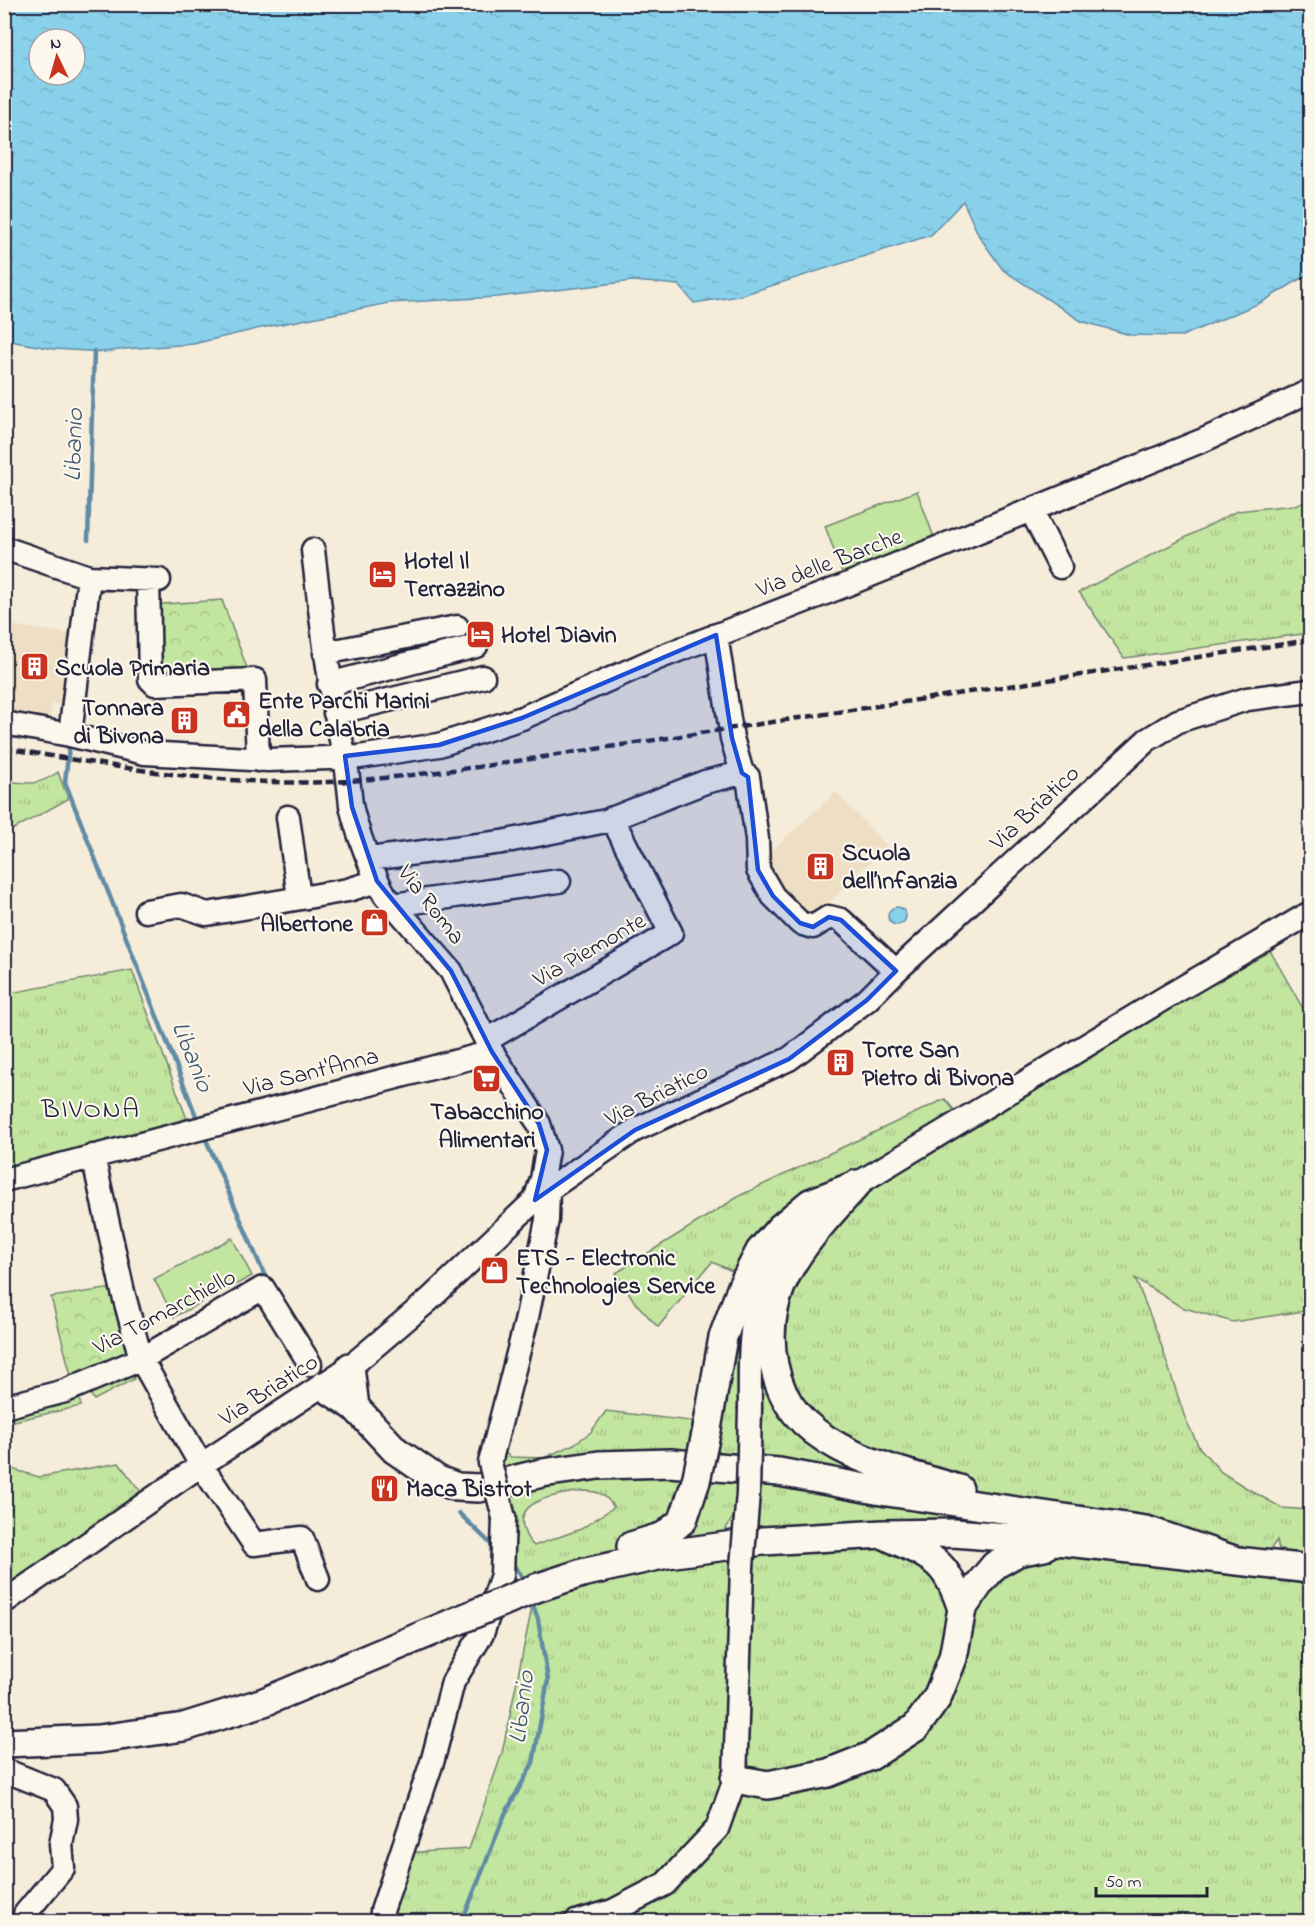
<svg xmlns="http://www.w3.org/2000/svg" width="1315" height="1926" font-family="'Indie Flower',sans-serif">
	<defs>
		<pattern id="grass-tufts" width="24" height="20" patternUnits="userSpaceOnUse" patternTransform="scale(1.5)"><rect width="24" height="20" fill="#c2e59f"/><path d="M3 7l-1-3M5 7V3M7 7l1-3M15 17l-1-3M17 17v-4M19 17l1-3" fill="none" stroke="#a6c48a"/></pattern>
		<pattern id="park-crowns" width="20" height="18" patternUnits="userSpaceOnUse" patternTransform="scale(1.5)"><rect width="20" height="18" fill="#c2e59f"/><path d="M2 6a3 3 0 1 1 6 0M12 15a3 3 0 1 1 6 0" fill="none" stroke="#a6c48a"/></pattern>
		<pattern id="water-ripples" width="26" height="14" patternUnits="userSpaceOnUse" patternTransform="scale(1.5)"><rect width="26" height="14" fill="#89d1eb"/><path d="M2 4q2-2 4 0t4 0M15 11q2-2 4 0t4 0" fill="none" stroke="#76b3ca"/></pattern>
	</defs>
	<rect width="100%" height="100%" fill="#f5ecda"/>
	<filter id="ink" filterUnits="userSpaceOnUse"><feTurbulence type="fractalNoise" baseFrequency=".0167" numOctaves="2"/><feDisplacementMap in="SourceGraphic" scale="12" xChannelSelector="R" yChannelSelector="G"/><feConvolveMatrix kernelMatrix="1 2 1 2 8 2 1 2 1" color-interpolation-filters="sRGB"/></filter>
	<g filter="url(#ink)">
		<!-- built -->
		<path fill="#eedfc4" d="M 5,624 L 76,635 L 67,706 L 52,703 L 50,717 L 5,709 Z
			M 836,792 L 887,846 L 816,915 L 809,917 L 770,882 L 762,859 Z"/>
		<!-- grass -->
		<path fill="url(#grass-tufts)" stroke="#72846d" stroke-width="1.5" fill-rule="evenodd" d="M 1310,501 L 1310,633 L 1124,658 L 1079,592 L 1237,511 L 1294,505 Z
			M 58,772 L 68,799 L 5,834 L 5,781 C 28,784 38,786 58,772 Z
			M 1264,940 L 1310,1021 L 1310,1310 L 1233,1322 L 1181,1307 L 1135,1278 L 1158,1335 L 1185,1418 L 1199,1447 L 1221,1472 L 1248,1489 L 1282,1508 L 1310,1510 L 1310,1921 L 381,1922 L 402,1853 L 469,1849 L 502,1753 L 536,1588 L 520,1573 L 503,1544 L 494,1445 L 511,1457 L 544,1458 L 574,1444 L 591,1432 L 606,1411 L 698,1422 L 741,1275 L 712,1262 L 658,1327 L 634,1301 L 616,1273 L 741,1195 L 945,1099 L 962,1120 ZM 583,1491 C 599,1491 605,1494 614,1507 L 581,1529 L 534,1546 C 528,1541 526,1537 524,1530 C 513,1498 563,1494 583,1491 ZM 747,1494 L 762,1542 L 742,1567 L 715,1547 ZM 884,1534 L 1018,1552 L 955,1587 ZM 1277,1540 L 1282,1566 L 1272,1581 L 1261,1563 Z
			M 132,970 L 191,1130 L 5,1180 L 5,994 Z
			M 130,1372 L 134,1379 L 94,1400 L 90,1393 Z
			M 79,1398 L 81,1406 L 5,1423 L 4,1414 Z
			M 119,1463 L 148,1501 L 5,1602 L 5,1467 L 39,1477 Z"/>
		<!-- park -->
		<path fill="url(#park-crowns)" stroke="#72846d" stroke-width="1.5" d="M 222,600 L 251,679 L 155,684 L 149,605 Z
			M 113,1288 L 129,1346 L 126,1352 L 71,1376 L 51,1297 Z"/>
		<!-- pitch -->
		<path fill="#c2e59f" stroke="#72846d" stroke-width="1.5" d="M 917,491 L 935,540 L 843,575 L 825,526 Z
			M 232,1238 L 252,1276 L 174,1317 L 154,1279 Z"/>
		<!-- water -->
		<path fill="url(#water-ripples)" stroke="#608ba5" stroke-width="1.5" fill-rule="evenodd" d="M 4,5 L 1310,5 L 1310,273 L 1262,302 L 1182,336 L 1130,335 L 1081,321 L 1003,270 L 979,236 L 963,201 L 931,235 L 739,296 L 694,303 L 679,285 L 633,281 L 497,297 L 389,303 L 261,328 L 193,344 L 125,349 L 105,352 L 54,349 L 5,340 ZM 39,39 L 75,39 L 75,75 L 39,75 Z
			M888 916a9 9 0 1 1 18 0a9 9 0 1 1-18 0Z"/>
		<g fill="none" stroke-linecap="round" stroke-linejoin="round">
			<!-- stream -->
			<path stroke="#608ba5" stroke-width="4.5" d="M 88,540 L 94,351
				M 69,747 L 65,782 L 198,1121
				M 204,1135 L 267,1281
				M 459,1513 L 495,1548
				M 509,1562 L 520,1573 L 525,1584
				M 464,1922 L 466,1912 L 505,1814 L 533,1763 L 548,1680 L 538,1619 L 531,1600"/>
			<defs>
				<path id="minor" d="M 1031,510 L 1060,567
					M 4,548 L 89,577
					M 313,550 C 321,619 329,687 344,754 C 348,771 349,788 351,805 C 356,829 372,873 385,895 L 451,971 L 492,1052 L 539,1124 L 547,1150 L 542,1179 L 535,1200
					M 148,579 L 150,679 L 155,684 L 255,680 L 258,760
					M 716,635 L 732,738 L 742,773
					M 325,653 L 457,627
					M 329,684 L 476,646
					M 335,713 L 483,677
					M 4,723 L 70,735 L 145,753 L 268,760 L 359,757 L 439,745 L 522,718 L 658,658 L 846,585 L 1206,439 L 1310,391
					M 70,735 L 89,577 L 159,580
					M 288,817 L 299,898
					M 369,859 L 502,842 L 606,821 L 705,782 L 742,773 L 748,777 L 757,839 L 758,870 L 773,896 L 800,923 L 813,927 L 829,917 L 841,920 L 896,971
					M 393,905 L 559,881
					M 146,911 L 181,905 L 207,914 L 348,890 L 377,881
					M 487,1040 L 671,933 L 612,818
					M 93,1156 L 123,1292 L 141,1359 L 201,1465 L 254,1544 L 302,1538 L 318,1579
					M 4,1180 L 492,1052
					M 4,1407 L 65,1391 L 141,1359 L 263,1288 L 310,1364
					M 750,1407 C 749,1327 749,1274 812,1217 C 826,1205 842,1195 857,1184 L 1163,999 L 1310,913
					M 490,1463 L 526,1322 L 547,1220 L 548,1190
					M 4,1602 L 201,1465 L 350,1367 L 429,1300 L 535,1200 L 548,1190 L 635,1130 L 789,1059 L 867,1000 L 896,971 L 1147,740 L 1178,721 L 1247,699 L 1310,691
					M 4,1770 L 54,1790 L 65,1806 L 66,1819 L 61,1844 L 63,1868 L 25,1914
					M 381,1922 L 382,1911 L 433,1759 L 453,1682 L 482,1634 L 502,1575 L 504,1518
					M 576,1922 L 613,1911 L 665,1884 L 717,1829 L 735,1779 L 742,1567"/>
				<path id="major" d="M 857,1184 C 809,1238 758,1286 774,1365 C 782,1405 804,1428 839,1447 C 876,1467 920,1477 959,1489
					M 350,1367 L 355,1407
					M 323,1386 L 355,1407 L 395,1450 L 438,1480 L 457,1487 L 479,1488 L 542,1473 L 599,1465 L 670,1463 L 779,1472 L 887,1492 L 1146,1530 L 1237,1561
					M 707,1429 L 723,1337 L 742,1286 L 760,1251 L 780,1228 L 810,1203 L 851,1187
					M 889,1537 C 934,1558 946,1560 962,1609
					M 631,1546 L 664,1536 L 683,1520 L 696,1481
					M 536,1588 L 582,1573 L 667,1554 L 763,1541 L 883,1534 L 954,1533 L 1067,1542 L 1310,1569
					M 4,1743 L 99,1739 L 184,1727 L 264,1702 L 457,1621
					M 735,1779 L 768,1785 L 828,1773 L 871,1756 L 916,1727 L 937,1698 L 953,1658 L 962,1609 L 980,1583 L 995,1565 L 1018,1552 L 1044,1547"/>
			</defs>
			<!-- minor casing -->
			<use href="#minor" stroke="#22223b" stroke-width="27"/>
			<!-- major casing -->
			<use href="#major" stroke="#22223b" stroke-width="32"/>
			<!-- minor -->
			<use href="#minor" stroke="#fbf7ec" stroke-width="22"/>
			<!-- major -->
			<use href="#major" stroke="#fbf7ec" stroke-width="27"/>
			<!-- rail -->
			<path stroke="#22223b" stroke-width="4.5" stroke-dasharray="9 4.5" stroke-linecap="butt" d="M 4,748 C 111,766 219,786 328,782 C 378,780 428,773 478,767 L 1310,640"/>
			<defs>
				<path id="minor-bridge" d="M 490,1463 L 504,1518
					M 742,1567 L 748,1493 L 750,1407"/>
				<path id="major-bridge" d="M 696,1481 L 707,1429
					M 457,1621 L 536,1588"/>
			</defs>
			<!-- minor-bridge casing -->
			<use href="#minor-bridge" stroke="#22223b" stroke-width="27" stroke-linecap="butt"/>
			<!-- major-bridge casing -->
			<use href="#major-bridge" stroke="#22223b" stroke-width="32" stroke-linecap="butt"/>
			<!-- minor-bridge -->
			<use href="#minor-bridge" stroke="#fbf7ec" stroke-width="22"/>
			<!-- major-bridge -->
			<use href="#major-bridge" stroke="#fbf7ec" stroke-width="27"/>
		</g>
	</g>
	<!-- marked area -->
	<path fill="#1d4ed8" fill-opacity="0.2" stroke="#1d4ed8" stroke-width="4.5" stroke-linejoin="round" d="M 716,635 L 732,738 L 742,773 L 748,777 L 758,870 L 773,896 L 800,923 L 813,927 L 829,917 L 841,920 L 896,971 L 867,1000 L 789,1059 L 635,1130 L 535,1200 L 547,1150 L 539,1124 L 492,1052 L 451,971 L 377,881 L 352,807 L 345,756 L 439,745 L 522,718 Z"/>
	<!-- icons -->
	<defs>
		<symbol id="hotel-square" viewBox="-11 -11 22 22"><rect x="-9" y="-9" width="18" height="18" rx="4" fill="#c8321e" stroke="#fbf7ec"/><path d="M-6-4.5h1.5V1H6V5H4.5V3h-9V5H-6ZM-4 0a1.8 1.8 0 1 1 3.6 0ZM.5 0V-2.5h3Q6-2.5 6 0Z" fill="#fff"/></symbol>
		<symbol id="building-square" viewBox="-11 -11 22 22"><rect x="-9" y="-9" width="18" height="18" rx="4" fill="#c8321e" stroke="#fbf7ec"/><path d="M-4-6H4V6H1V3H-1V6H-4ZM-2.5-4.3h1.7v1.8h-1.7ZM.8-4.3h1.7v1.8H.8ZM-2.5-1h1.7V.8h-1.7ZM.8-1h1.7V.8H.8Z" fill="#fff"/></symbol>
		<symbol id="civic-square" viewBox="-11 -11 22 22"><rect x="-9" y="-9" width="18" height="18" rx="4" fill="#c8321e" stroke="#fbf7ec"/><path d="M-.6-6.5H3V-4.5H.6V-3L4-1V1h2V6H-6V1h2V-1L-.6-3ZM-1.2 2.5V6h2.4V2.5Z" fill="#fff"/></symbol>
		<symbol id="shop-square" viewBox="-11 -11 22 22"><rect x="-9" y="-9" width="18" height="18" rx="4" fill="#c8321e" stroke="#fbf7ec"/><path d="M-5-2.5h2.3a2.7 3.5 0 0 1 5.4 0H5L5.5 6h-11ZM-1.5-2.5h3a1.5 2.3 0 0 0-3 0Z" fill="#fff"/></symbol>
		<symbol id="supermarket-square" viewBox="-11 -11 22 22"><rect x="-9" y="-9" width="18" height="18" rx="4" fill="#c8321e" stroke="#fbf7ec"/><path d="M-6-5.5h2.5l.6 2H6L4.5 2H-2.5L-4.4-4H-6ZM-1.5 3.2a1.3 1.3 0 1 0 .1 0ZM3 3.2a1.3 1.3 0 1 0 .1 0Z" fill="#fff"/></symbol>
		<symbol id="restaurant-square" viewBox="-11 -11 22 22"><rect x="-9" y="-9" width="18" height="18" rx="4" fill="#c8321e" stroke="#fbf7ec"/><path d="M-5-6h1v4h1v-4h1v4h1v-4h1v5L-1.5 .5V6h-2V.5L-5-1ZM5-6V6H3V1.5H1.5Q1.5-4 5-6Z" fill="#fff"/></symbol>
	</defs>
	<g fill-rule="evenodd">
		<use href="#hotel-square" x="366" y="558" width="33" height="33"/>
		<use href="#hotel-square" x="464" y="618" width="33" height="33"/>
		<use href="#building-square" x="18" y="650" width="33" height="33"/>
		<use href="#civic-square" x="220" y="698" width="33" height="33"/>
		<use href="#building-square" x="168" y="704" width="33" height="33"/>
		<use href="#building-square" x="804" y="850" width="33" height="33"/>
		<use href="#shop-square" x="358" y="906" width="33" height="33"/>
		<use href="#building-square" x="824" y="1046" width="33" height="33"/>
		<use href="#supermarket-square" x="470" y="1062" width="33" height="33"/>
		<use href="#shop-square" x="478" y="1254" width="33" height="33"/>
		<use href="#restaurant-square" x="368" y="1472" width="33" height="33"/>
	</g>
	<g text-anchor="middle" stroke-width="4.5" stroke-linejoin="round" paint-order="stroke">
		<!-- poi labels -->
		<g font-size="24" font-weight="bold" fill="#22223b" stroke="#fbf7ec" text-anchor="start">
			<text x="404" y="568">Hotel Il<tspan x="404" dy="28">Terrazzino</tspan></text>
			<text x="501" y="642">Hotel Diavin</text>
			<text x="55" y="675">Scuola Primaria</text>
			<text x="258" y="708">Ente Parchi Marini<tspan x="258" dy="28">della Calabria</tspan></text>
			<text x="164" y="715" text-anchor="end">Tonnara<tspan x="164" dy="28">di Bivona</tspan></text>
			<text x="842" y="860">Scuola<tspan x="842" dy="28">dell’Infanzia</tspan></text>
			<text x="353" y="931" text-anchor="end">Albertone</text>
			<text x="862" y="1057">Torre San<tspan x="862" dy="28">Pietro di Bivona</tspan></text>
			<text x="487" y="1119" text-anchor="middle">Tabacchino<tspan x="487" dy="28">Alimentari</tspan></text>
			<text x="516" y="1265">ETS - Electronic<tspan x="516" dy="28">Technologies Service</tspan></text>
			<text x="406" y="1496">Maca Bistrot</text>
		</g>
		<!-- street labels -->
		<g font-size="24" fill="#22223b" stroke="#fbf7ec">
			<text transform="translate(829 562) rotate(-21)" y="8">Via delle Barche</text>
			<text transform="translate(1034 807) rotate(-43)" y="8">Via Briatico</text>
			<text transform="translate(432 904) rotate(52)" y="8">Via Roma</text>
			<text transform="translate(589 949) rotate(-30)" y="8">Via Piemonte</text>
			<text transform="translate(311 1071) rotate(-14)" y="8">Via Sant'Anna</text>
			<text transform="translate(656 1094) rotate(-27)" y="8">Via Briatico</text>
			<text transform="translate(164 1311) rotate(-28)" y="8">Via Tomarchiello</text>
			<text transform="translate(268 1389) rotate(-33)" y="8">Via Briatico</text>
		</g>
		<!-- water labels -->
		<g font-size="26" font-style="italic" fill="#415770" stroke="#fbf7ec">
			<text transform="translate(72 445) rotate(-88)" y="9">Libanio</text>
			<text transform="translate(194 1056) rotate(68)" y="9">Libanio</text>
			<text transform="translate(520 1707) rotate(-83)" y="9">Libanio</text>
		</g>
		<!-- quarter labels -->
		<g font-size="27" letter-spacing="1.5" fill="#22223b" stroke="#fbf7ec">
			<text x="91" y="1117">BIVONA</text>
		</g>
	</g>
	<!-- margin -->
	<rect width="1315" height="1926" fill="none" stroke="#fbf7ec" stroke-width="24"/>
	<rect x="12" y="12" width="1291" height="1902" fill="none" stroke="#22223b" stroke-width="2" filter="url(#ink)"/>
	<!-- north arrow -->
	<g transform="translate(57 57) rotate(355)"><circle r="28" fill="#fbf7ec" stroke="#a4a2a5" stroke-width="1.5"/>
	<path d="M0-4.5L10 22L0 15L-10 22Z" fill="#c8321e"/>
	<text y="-9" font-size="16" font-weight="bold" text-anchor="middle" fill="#22223b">N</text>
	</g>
	<!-- scale -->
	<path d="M1096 1887v9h111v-9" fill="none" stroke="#22223b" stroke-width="3"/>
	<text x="1105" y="1887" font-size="18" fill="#22223b" stroke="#fbf7ec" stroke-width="4.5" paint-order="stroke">50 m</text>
</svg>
